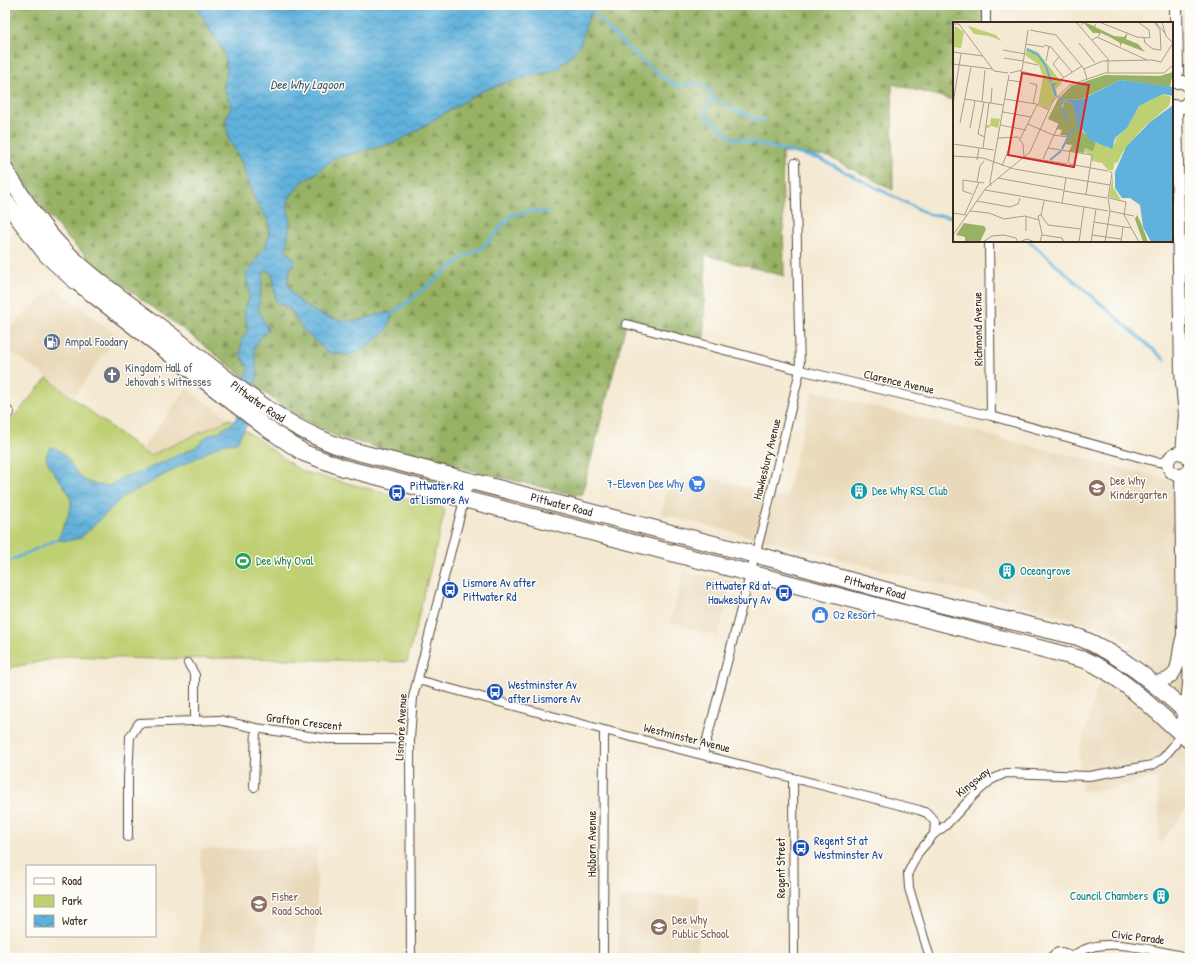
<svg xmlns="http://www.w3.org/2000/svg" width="1195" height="963" font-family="'Patrick Hand',sans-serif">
	<defs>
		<pattern id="forest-firs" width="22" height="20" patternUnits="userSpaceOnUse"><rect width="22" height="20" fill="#97b265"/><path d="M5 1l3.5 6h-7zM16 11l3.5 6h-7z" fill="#7c9153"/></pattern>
		<pattern id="water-waves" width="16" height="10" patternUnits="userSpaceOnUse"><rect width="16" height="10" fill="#60b1db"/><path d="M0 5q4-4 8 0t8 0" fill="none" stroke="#5090b1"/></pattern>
	</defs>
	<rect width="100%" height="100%" fill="#fdfcf7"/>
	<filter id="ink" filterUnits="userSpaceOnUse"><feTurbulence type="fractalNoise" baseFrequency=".025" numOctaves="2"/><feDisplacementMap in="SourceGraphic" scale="8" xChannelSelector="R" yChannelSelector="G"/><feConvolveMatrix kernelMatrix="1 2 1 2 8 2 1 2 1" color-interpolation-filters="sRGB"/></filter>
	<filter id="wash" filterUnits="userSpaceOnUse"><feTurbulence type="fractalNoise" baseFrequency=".012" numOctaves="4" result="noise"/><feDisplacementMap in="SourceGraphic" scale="16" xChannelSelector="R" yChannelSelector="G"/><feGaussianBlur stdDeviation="0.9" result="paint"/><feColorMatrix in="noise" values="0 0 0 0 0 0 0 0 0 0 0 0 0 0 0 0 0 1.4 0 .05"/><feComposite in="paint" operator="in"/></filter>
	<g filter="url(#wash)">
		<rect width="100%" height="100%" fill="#f4e9d2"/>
		<!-- built -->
		<path fill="#e9d9ba" d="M 54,287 L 117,335 L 74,397 L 13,353 L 5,344 L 5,333 Z
			M 187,388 L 230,419 L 149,456 L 141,451 Z
			M 812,391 L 1190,485 L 1190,805 L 1160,844 L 1157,778 L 1106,790 L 1082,791 L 1079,753 L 1098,685 L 1131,646 L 1112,631 L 1036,609 L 661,514 L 668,486 L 678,488 L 684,470 L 786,498 Z
			M 684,571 L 732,582 L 718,637 L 670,622 Z
			M 317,847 L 317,958 L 200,958 L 201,849 Z
			M 699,896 L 698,958 L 619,958 L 619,897 Z"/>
		<!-- forest -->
		<path fill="url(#forest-firs)" stroke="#696e42" d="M 5,5 L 195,5 L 226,57 L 227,68 L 224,88 L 231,102 L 231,108 L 228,115 L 235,150 L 245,170 L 249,188 L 269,222 C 272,241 255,267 247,285 L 250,296 L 244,312 L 248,329 L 240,354 L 249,369 L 245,378 L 191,335 L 99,268 L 68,239 L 38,202 L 7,156 L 5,152 Z
			M 595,5 L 987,5 L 987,23 L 954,23 L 954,100 L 892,84 L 893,190 L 829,157 L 782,152 L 784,276 L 705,255 L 704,344 L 626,324 L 582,494 L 576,495 L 405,455 L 335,436 L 288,410 L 254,385 L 256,381 L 254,349 L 259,339 L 268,330 L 258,309 L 263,271 L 268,271 L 273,275 L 275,297 L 281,305 L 290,309 L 299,326 L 315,340 L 354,353 L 361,351 L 384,333 L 387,330 L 392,314 L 387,312 C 375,315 362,322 348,321 C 322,320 271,295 294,263 L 294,259 L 286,250 L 289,230 L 290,217 L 287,207 L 289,198 L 303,181 L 315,174 L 334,158 L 395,143 L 480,92 L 569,59 Z"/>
		<!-- park -->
		<path fill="#bfd073" stroke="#7d7d48" d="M 47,378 L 149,456 L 230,419 L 301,471 L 443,508 L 445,511 L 407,662 L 240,658 L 152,659 L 68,656 L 13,667 L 5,671 L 5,427 Z"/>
		<!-- water -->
		<path fill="url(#water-waves)" stroke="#4e6e7c" d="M 195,5 L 595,5 L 591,10 L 580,45 L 569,59 L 562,63 L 558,69 L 505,83 L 480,92 L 395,143 L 334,158 L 315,174 L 303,181 L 289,198 L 287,207 L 290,217 L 289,230 L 286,250 L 295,261 C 293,266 289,269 288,275 C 283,301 327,321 348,321 C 362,322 375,315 387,312 L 392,314 L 387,330 L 384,333 L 361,351 L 345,355 L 330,353 L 325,350 L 304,331 L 290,309 L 276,301 L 273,275 L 268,271 L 264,271 L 258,309 L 268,330 L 259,339 L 254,349 L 258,376 L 252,389 L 248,423 L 237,442 L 222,444 L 123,497 L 81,538 L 67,541 L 58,540 C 61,530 70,514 71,505 C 73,488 47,472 46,455 L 51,447 C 67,450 71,469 82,478 C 89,484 99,485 109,486 L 123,477 L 138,473 L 196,447 L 207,436 L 218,432 L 233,423 L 237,417 L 242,402 L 243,381 L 249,370 L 240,354 L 242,339 L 248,329 L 244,312 L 250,296 L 246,274 C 257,258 273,242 269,222 L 253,196 L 241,161 L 228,138 L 226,120 L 231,106 L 224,88 L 227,68 L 223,50 Z"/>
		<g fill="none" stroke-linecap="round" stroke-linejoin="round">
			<!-- stream -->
			<path stroke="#60b1db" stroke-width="3" d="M 587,5 C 614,37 642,64 677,86 L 698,83 L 709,89 L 712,97 L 704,113 L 730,137 L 820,159 L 928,214 L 954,217
				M 712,97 L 726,106 L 764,122
				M 1029,241 L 1165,360
				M 392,314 L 465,256 L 476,251 L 490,240 L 510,216 L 530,211 L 549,212
				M 5,563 L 60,538"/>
		</g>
	</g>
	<g filter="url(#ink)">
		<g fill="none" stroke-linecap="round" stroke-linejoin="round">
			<defs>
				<path id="street" d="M 986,5 L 986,23
					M 989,241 L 991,416
					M 626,324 L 800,370 L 991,416 L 1157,462 L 1168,462
					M 5,407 L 10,413
					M 188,663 L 195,675 L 195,720
					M 418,680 L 604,730 L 919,810 L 927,813 L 935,822 L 934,834
					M 703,754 L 768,506 L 800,370 L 795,163
					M 793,779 L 794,958
					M 254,787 L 256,728
					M 128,837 L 128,778 L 130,737 L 139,723 L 219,720 L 256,728 L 328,739 L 410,739
					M 1071,957 C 1100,934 1145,949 1178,955 L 1180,958
					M 411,958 L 410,739 L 413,697 L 469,481
					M 603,958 L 604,730
					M 930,958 L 909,888 L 908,873 L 918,853 L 934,834 L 945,826 L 974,795 L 991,780 L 1006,773 L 1089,776 L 1153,765 L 1163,758 L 1175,744 L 1180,732
					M 1030,958 L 1043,958
					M 1051,958 C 1056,950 1065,950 1071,958"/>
				<path id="secondary" d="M 1175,81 L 1177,72 L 1176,5
					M 1172,82 L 1184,82 L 1190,88
					M 1172,106 L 1183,107 L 1190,100
					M 1176,108 L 1181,372 L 1185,415 L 1182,454
					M1168 464a11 11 0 1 1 22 0a11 11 0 1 1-22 0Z
					M 1150,682 C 1186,681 1174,660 1183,636
					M 1180,732 C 1188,704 1195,663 1183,636 L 1181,475"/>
				<g id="highway">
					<path id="s1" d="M 5,170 C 22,196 38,223 60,246 C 92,279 131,305 168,333 C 226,377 283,431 354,451 L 776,560 L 910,597 L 1078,637 C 1120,653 1156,685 1190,715"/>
					<path d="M 5,201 L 47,255 L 73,279 L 265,427 L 304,453 L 344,468 L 1085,660 C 1123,676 1158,714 1190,741"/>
				</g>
			</defs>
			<!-- street casing -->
			<use href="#street" stroke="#574739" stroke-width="10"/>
			<!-- secondary casing -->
			<use href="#secondary" stroke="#574739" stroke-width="14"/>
			<!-- highway casing -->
			<use href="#highway" stroke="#574739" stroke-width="18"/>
			<!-- street -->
			<use href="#street" stroke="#fff" stroke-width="8"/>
			<!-- secondary -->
			<use href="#secondary" stroke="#fff" stroke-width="12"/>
			<!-- highway -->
			<use href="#highway" stroke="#fff" stroke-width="16"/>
		</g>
	</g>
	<!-- icons -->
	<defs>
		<symbol id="fuel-disc" viewBox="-11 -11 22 22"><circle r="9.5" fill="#5c6f8a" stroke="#fdfcf7"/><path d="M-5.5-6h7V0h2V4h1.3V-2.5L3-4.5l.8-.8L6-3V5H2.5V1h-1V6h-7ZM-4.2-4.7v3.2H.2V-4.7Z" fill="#fff"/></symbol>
		<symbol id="church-disc" viewBox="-11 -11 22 22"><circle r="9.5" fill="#6b7280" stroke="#fdfcf7"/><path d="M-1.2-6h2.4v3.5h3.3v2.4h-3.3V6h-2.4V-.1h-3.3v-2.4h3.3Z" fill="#fff"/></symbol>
		<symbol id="supermarket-disc" viewBox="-11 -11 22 22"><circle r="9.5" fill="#3f7fe0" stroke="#fdfcf7"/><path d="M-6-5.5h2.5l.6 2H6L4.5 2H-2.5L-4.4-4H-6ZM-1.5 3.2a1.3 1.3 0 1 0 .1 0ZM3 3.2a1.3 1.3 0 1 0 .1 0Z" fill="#fff"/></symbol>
		<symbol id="school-disc" viewBox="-11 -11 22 22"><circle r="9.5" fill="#8d6e63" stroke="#fdfcf7"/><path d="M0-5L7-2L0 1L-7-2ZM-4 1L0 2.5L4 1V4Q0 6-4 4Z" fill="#fff"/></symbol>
		<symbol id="building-disc" viewBox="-11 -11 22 22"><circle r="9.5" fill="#0f9aa8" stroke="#fdfcf7"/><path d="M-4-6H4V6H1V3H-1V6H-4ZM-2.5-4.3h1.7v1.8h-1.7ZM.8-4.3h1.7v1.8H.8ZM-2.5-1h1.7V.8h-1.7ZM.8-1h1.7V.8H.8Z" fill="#fff"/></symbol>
		<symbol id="bus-disc" viewBox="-11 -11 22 22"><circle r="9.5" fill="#1a4fb4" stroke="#fdfcf7"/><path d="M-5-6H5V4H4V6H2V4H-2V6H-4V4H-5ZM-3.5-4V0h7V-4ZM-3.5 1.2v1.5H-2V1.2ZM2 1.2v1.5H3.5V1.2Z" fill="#fff"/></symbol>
		<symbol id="stadium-disc" viewBox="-11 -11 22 22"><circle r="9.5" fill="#2e9e5b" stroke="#fdfcf7"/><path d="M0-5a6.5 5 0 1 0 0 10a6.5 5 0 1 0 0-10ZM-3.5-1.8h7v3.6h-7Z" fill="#fff"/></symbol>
		<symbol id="shop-disc" viewBox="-11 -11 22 22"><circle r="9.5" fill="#3f7fe0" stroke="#fdfcf7"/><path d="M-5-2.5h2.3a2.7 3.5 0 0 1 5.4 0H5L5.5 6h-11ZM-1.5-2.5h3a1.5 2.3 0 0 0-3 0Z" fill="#fff"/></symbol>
	</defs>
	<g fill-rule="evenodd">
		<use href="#fuel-disc" x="42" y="332" width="20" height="20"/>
		<use href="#church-disc" x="102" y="365" width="20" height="20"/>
		<use href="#supermarket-disc" x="687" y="474" width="20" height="20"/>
		<use href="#school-disc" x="1087" y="478" width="20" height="20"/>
		<use href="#building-disc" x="849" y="481" width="20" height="20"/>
		<use href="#bus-disc" x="387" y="483" width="20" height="20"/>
		<use href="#stadium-disc" x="233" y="551" width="20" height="20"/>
		<use href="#building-disc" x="997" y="561" width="20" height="20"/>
		<use href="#bus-disc" x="440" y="580" width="20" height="20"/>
		<use href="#bus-disc" x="774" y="583" width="20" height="20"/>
		<use href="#shop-disc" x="810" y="605" width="20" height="20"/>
		<use href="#bus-disc" x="485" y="682" width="20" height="20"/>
		<use href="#bus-disc" x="791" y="838" width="20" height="20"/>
		<use href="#building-disc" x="1151" y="886" width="20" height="20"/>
		<use href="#school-disc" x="249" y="894" width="20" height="20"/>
		<use href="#school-disc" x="649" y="917" width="20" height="20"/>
	</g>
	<g text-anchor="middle" stroke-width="3" stroke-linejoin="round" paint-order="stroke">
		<!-- street labels -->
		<g font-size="12" fill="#3b2a1e" stroke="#fdfcf7">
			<text transform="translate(978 329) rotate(-91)" y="4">Richmond Avenue</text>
			<text transform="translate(899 382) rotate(13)" y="4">Clarence Avenue</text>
			<text dy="4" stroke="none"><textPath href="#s1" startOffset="346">Pittwater Road</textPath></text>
			<text transform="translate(767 459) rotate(-76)" y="4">Hawkesbury Avenue</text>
			<text dy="4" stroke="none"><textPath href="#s1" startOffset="669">Pittwater Road</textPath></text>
			<text dy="4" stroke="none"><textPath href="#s1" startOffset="993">Pittwater Road</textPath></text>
			<text transform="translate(304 722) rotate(7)" y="4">Grafton Crescent</text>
			<text transform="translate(401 727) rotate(-87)" y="4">Lismore Avenue</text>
			<text transform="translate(687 738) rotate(14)" y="4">Westminster Avenue</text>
			<text transform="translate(973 782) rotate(-39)" y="4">Kingsway</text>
			<text transform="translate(592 844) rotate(-90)" y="4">Holborn Avenue</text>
			<text transform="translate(781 868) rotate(-90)" y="4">Regent Street</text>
			<text transform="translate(1138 937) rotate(7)" y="4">Civic Parade</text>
		</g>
		<!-- service labels -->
		<g font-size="12" fill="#4e5e75" stroke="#fdfcf7" text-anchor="start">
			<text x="65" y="346">Ampol Foodary</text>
		</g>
		<!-- worship labels -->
		<g font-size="12" fill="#5b616d" stroke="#fdfcf7" text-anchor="start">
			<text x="125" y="372">Kingdom Hall of<tspan x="125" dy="14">Jehovah's Witnesses</tspan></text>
		</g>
		<!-- education labels -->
		<g font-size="12" fill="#785e54" stroke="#fdfcf7" text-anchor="start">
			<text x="1110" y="485">Dee Why<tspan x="1110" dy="14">Kindergarten</tspan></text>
			<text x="272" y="901">Fisher<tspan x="272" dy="14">Road School</tspan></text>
			<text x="672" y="924">Dee Why<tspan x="672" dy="14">Public School</tspan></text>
		</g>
		<!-- shop labels -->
		<g font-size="12" fill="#366cbe" stroke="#fdfcf7" text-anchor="end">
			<text x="684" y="488">7-Eleven Dee Why</text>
			<text x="833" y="619" text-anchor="start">Oz Resort</text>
		</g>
		<!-- transit labels -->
		<g font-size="12" fill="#164399" stroke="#fdfcf7" text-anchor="start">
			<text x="410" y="490">Pittwater Rd<tspan x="410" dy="14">at Lismore Av</tspan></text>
			<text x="463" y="587">Lismore Av after<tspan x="463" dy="14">Pittwater Rd</tspan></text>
			<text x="771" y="590" text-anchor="end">Pittwater Rd at<tspan x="771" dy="14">Hawkesbury Av</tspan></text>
			<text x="508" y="689">Westminster Av<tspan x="508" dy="14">after Lismore Av</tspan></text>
			<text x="814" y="845">Regent St at<tspan x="814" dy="14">Westminster Av</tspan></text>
		</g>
		<!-- culture labels -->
		<g font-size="12" fill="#0d838f" stroke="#fdfcf7" text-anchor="start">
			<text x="872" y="495">Dee Why RSL Club</text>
			<text x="1020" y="575">Oceangrove</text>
			<text x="1148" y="900" text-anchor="end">Council Chambers</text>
		</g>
		<!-- leisure labels -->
		<g font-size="12" fill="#27864d" stroke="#fdfcf7" text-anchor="start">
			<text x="256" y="565">Dee Why Oval</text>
		</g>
		<!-- water labels -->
		<g font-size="13" font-style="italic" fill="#485960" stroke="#fdfcf7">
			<text x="307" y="89">Dee Why Lagoon</text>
		</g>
	</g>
	<!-- overview -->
	<g transform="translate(953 22)">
		<rect width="220" height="220" fill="#f4e9d2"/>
		<path d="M 15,4 L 43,13 L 49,19 L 36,14 L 21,12 ZM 210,72 L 218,75 L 216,84 L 190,106 L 171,128 L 164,141 L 161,140 L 167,116 L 163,116 L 174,106 L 186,84 Z" fill="#bfd073"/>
		<path d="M 130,0 L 141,4 L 144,0 L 142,5 L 161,14 L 171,15 L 175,10 L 173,17 L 185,22 L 192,30 L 169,21 L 167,25 L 167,21 L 157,15 L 148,11 L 145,15 L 146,11 L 140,11 L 131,1 L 128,4 ZM 220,50 L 217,65 L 167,58 L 129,77 L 117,78 L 107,75 L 118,64 L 152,53 L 207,54 ZM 106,75 L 114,77 L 107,81 L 109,86 L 112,79 L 119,81 L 130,110 L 143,121 L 140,130 L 132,126 L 131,131 L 116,129 L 119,123 L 112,122 L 116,114 L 107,113 L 109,108 L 103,107 L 106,102 L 95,97 ZM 184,193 L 188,201 L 195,220 L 190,220 L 182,197 ZM 11,201 L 31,204 L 33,207 L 27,220 L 12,220 L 12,215 L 3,213 Z" fill="#97b265"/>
		<path d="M 2,4 L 11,10 L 8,26 L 0,25 ZM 74,26 L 85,30 L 109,61 L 103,67 L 104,73 L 95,87 L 85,82 L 90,55 L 86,43 L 72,33 ZM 38,96 L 47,97 L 45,106 L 38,104 L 33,107 L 33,103 L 37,103 ZM 163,116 L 167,116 L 160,148 L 155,148 L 149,141 L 139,139 L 139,133 L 131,130 L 132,126 L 140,130 L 143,121 L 149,121 L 155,126 L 162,121 ZM 160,152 L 160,165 L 168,178 L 156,175 Z" fill="#bfd073"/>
		<path d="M 167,58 L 220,65 L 220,74 L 210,72 L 186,84 L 174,106 L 162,116 L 159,127 L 137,118 L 124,100 L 119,81 L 112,79 L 108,85 L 107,81 L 114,77 L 110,77 L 102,74 L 98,62 L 104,61 L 101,64 L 104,74 L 117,78 L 130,77 ZM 220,83 L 220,220 L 198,220 L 190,205 L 187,183 L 177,176 L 169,176 L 162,166 L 162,150 L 173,125 L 196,101 Z" fill="#60b1db"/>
		<path fill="none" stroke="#60b1db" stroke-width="2" d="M 74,27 L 85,33 L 93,44 L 98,60M 109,86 L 114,98M 109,127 L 117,111 L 127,103M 97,138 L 108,129"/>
		<path fill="none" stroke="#aa9d8a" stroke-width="1" d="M 123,0 L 155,37 L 155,51M 146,0 L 184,15 L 197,16 L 196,8 L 185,0M 209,0 L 213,14 L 220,21M 203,1 L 212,11M 0,2 L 6,2 L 41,49 L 55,51M 77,8 L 103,13 L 131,47 L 134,57M 191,16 L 192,21 L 200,27 L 208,28 L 207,8 L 201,0M 139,18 L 144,15 L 194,38M 126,21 L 142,41M 73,22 L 91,25M 91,23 L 98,25 L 119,50M 50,28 L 72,32M 0,30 L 30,34M 106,35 L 100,42 L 111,56M 51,36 L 70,39M 93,39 L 96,24M 71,40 L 85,43M 0,42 L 39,47M 131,47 L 150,39 L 199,38 L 208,40 L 220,21M 67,49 L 89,54M 57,51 L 69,48 L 75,8M 55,58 L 68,60M 107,58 L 129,44M 77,61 L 84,63 L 80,82M 12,77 L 50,83M 52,77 L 83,82 L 96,88M 29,80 L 32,48M 31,80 L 25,112 L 32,115M 0,81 L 8,32M 38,81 L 39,66M 50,90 L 78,95M 7,101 L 18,45M 75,102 L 100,113 L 115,115M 47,103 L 73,108M 17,106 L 22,79M 45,116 L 65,115 L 70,122 L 71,135M 67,117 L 84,83M 0,122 L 41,128M 30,126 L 36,81M 95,126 L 139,133 L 133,172M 0,134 L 30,136 L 61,147 L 157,163M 71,135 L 89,138M 90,137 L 106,102M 24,138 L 26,126M 90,138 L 114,142M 115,141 L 117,129M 116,142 L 155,149M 49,144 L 57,124M 45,156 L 110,168M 24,160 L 27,144 L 31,139M 38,164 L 37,160 L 56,53M 32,168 L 155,189M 111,169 L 154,176M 19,172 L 10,169 L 10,158 L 31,161M 156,176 L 173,180 L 171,193 L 186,220M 24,179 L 57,185 L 65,182 L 67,176M 91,179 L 88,193 L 95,203 L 128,207M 109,181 L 113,156M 17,189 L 36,191 L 51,197 L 72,194 L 86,198M 157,189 L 181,194M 0,191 L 13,193M 12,192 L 26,160M 73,195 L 73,209M 141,200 L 178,206M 0,213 L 33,166 L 77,130 L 100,79 L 117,63 L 152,51 L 211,51 L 220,43M 89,213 L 109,216 L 111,220M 139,213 L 168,217M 30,220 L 39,214 L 51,213 L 63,216 L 65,220M 66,220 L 74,217 L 82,220M 87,220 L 89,212 L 85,194 L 88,193M 126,220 L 131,185M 138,220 L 143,187M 152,220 L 157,189 L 155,176 L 159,151 L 156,149M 168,220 L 170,205"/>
		<path fill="#d62828" fill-opacity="0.15" stroke="#d62828" stroke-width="2" d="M 69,51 L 136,63 L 121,145 L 55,133 Z"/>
		<rect width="220" height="220" fill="none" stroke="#3b2a1e" stroke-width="2"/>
	</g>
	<!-- margin -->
	<rect width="1195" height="963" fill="none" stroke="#fdfcf7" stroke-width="20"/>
	<!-- legend -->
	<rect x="26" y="865" width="130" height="72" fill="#fdfcf7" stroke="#afa8a0"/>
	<rect x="34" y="878" width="20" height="6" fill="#ffffff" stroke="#afa8a0"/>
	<text x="62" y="885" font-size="12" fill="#3b2a1e">Road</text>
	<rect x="34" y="895" width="20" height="12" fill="#bfd073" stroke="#afa8a0"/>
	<text x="62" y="905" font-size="12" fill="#3b2a1e">Park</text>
	<rect x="34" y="915" width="20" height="12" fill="url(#water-waves)" stroke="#afa8a0"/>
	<text x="62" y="925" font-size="12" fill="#3b2a1e">Water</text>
</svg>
